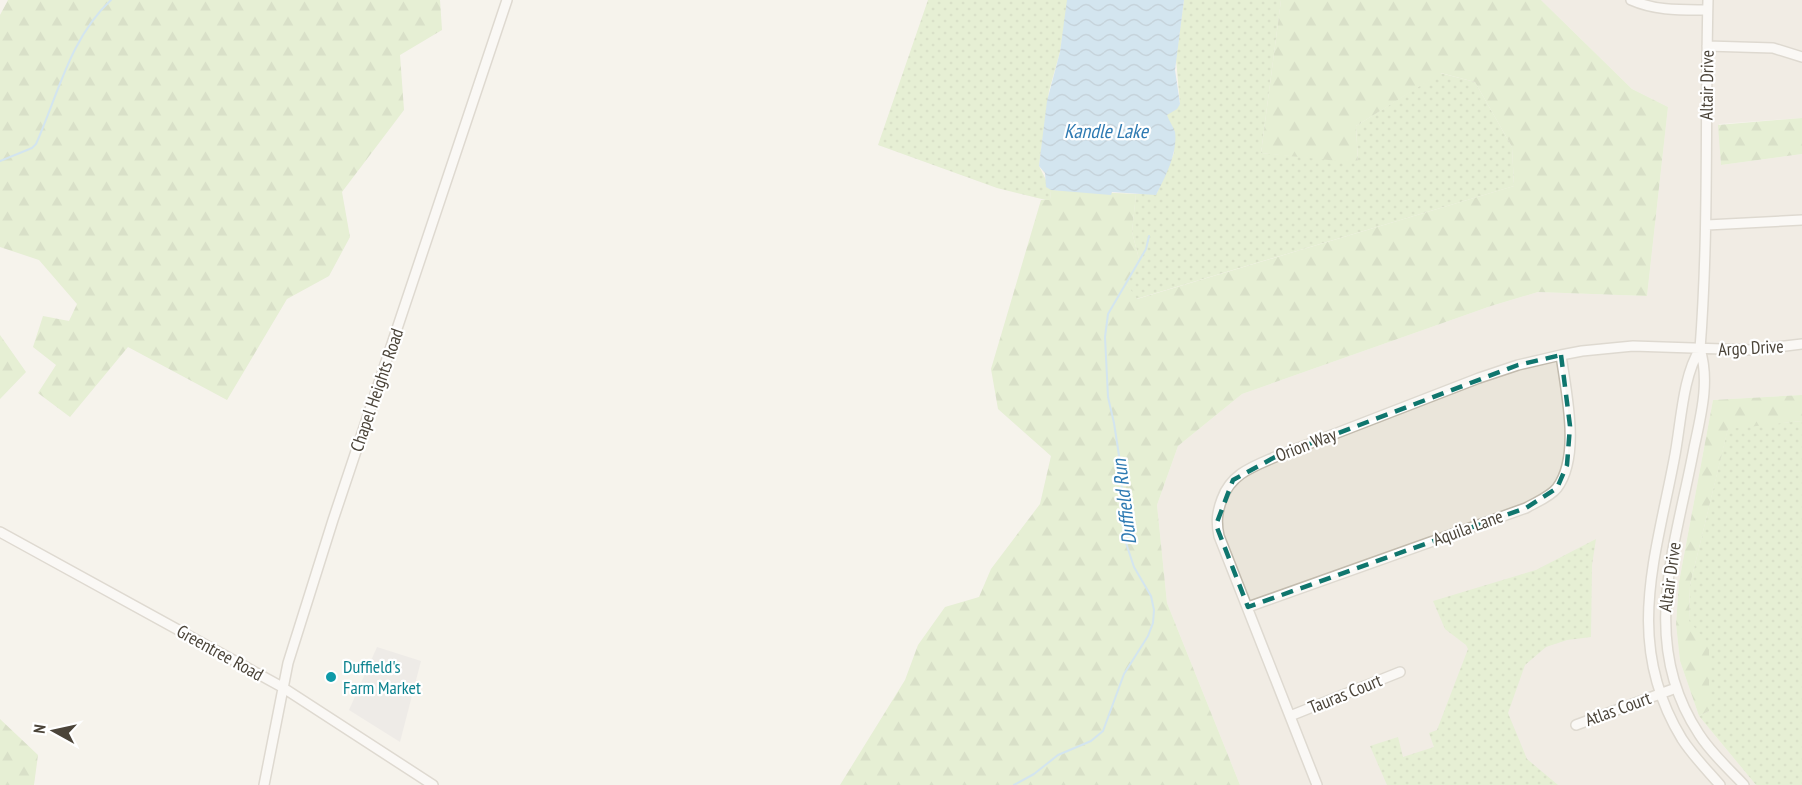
<svg xmlns="http://www.w3.org/2000/svg" width="1802" height="785" font-family="'PT Sans Narrow',sans-serif">
	<defs>
		<pattern id="grass-dots" width="8" height="8" patternUnits="userSpaceOnUse" patternTransform="scale(1.5)"><rect width="8" height="8" fill="#d2eab5"/><path d="M2 2h.1M6 6h.1" fill="none" stroke="#b6ca9c" stroke-width="1.8" stroke-linecap="round"/></pattern>
		<pattern id="forest-firs" width="22" height="20" patternUnits="userSpaceOnUse" patternTransform="scale(1.5)"><rect width="22" height="20" fill="#d2eab5"/><path d="M5 1l3.5 6h-7zM16 11l3.5 6h-7z" fill="#b6ca9c"/></pattern>
		<pattern id="water-waves" width="16" height="10" patternUnits="userSpaceOnUse" patternTransform="scale(1.5)"><rect width="16" height="10" fill="#a9d4f2"/><path d="M0 5q4-4 8 0t8 0" fill="none" stroke="#8caec5"/></pattern>
	</defs>
	<rect width="100%" height="100%" fill="#f6f3ec"/>
	<!-- residential -->
	<path fill="#eae5da" d="M 1541,0 L 1802,0 L 1802,118 L 1719,124 L 1721,165 L 1802,154 L 1802,395 L 1713,400 L 1679,582 L 1676,624 L 1680,661 L 1699,716 L 1756,785 L 1240,785 L 1167,603 L 1157,505 L 1178,446 L 1242,394 L 1491,306 L 1538,292 L 1647,296 L 1668,107 L 1632,89 Z"/>
	<!-- grass -->
	<path fill="url(#grass-dots)" d="M 928,0 L 1068,0 L 1060,52 L 1049,91 L 1039,166 L 1051,190 L 1050,201 L 997,188 L 878,145 Z
		M 1184,0 L 1281,0 L 1261,153 L 1358,162 L 1356,126 L 1440,73 L 1475,82 L 1512,147 L 1514,186 L 1136,299 L 1126,283 L 1139,259 L 1132,232 L 1136,194 L 1157,193 L 1174,153 L 1167,115 L 1180,104 L 1176,59 Z
		M 1802,421 L 1802,785 L 1756,785 L 1699,716 L 1709,711 L 1689,621 L 1690,585 L 1728,428 Z
		M 1596,539 L 1592,565 L 1591,637 L 1567,640 L 1546,647 L 1525,665 L 1508,713 L 1527,759 L 1558,785 L 1387,785 L 1370,746 L 1398,737 L 1403,757 L 1434,747 L 1429,733 L 1437,730 L 1468,649 L 1466,645 L 1445,629 L 1433,601 L 1536,570 Z"/>
	<!-- forest -->
	<path fill="url(#forest-firs)" d="M 8,0 L 440,0 L 442,30 L 400,55 L 404,110 L 342,192 L 350,237 L 329,276 L 287,299 L 227,400 L 128,347 L 70,417 L 38,393 L 56,365 L 33,347 L 43,316 L 69,321 L 77,304 L 39,260 L 0,247 L 0,15 Z
		M 1281,0 L 1541,0 L 1632,89 L 1668,107 L 1647,296 L 1538,292 L 1491,306 L 1242,394 L 1178,446 L 1157,505 L 1167,603 L 1240,785 L 840,785 L 905,680 L 918,645 L 945,607 L 979,597 L 991,569 L 1040,504 L 1051,456 L 998,409 L 991,369 L 1041,200 L 1050,200 L 1051,190 L 1136,194 L 1132,232 L 1139,259 L 1126,283 L 1137,299 L 1514,186 L 1512,147 L 1475,82 L 1441,73 L 1356,126 L 1358,163 L 1261,153 Z
		M 1802,118 L 1802,154 L 1721,165 L 1718,125 Z
		M 0,335 L 26,372 L 0,399 Z
		M 1802,395 L 1802,421 L 1728,429 L 1690,585 L 1689,621 L 1709,644 L 1709,711 L 1699,716 L 1680,661 L 1676,624 L 1679,582 L 1713,400 Z
		M 0,719 L 38,755 L 34,785 L 0,785 Z"/>
	<!-- parking -->
	<path fill="#e5e3e0" d="M 377,647 L 421,661 L 400,742 L 349,710 Z"/>
	<!-- water -->
	<path fill="url(#water-waves)" d="M 1067,0 L 1184,0 L 1175,70 L 1180,104 L 1177,109 L 1167,115 C 1169,121 1173,126 1175,132 C 1178,152 1165,178 1156,195 L 1112,192 L 1111,195 L 1051,190 L 1046,187 L 1045,173 L 1039,166 L 1047,101 L 1060,52 Z"/>
	<g fill="none" stroke-linecap="round" stroke-linejoin="round">
		<!-- stream -->
		<path stroke="#a9d4f2" stroke-width="2" d="M 0,161 L 32,148 L 36,144 C 58,95 70,38 111,0
			M 1014,785 L 1034,774 L 1058,755 L 1091,741 L 1103,731 L 1124,674 L 1148,636 L 1153,623 L 1154,610 L 1151,596 L 1134,567 L 1126,543 L 1120,462 L 1114,423 L 1108,397 L 1105,337 L 1108,314 L 1146,249 L 1149,236"/>
		<defs>
			<path id="minor" d="M 1631,0 C 1656,11 1680,10 1707,10
				M 1708,0 C 1705,117 1709,233 1700,349 C 1710,381 1701,415 1694,448 C 1676,545 1638,642 1699,734 C 1711,753 1728,768 1744,785
				M 1707,46 L 1773,48 L 1802,57
				M 1707,225 L 1802,220
				M 1700,349 C 1682,377 1681,426 1674,460 C 1655,560 1624,644 1682,739 C 1693,756 1707,770 1720,785
				M 0,532 L 282,687 L 433,785
				M 1248,607 L 1526,508 C 1536,502 1550,497 1557,488 C 1581,456 1566,392 1561,355
				M 1290,716 L 1400,672
				M 1576,725 L 1676,688
				M 264,785 L 288,663 L 333,520 L 507,0
				M 1317,785 L 1219,536 C 1216,522 1217,512 1222,499 C 1231,474 1252,467 1275,457 L 1479,378 L 1518,365 L 1561,355 L 1582,351 L 1633,346 L 1752,350 L 1802,344"/>
		</defs>
		<!-- minor casing -->
		<use href="#minor" stroke="#c2bbae" stroke-width="12"/>
		<!-- minor -->
		<use href="#minor" stroke="#fff" stroke-width="9"/>
	</g>
	<!-- marked area -->
	<path d="M0 0H1802V785H0ZM 1561,355 L 1570,426 L 1567,465 L 1557,488 L 1526,508 L 1248,607 L 1216,525 L 1233,480 L 1275,457 L 1518,365 Z" fill="#f6f3ec" fill-opacity=".55" fill-rule="evenodd"/>
	<path fill="none" stroke="#0f766e" stroke-width="4.5" stroke-dasharray="12 8" stroke-linejoin="round" d="M 1561,355 L 1570,426 L 1567,465 L 1557,488 L 1526,508 L 1248,607 L 1216,525 L 1233,480 L 1275,457 L 1518,365 Z"/>
	<!-- markers -->
	<circle fill="#0f9aa8" stroke="#fff" stroke-width="2" cx="331" cy="677" r="6"/>
	<g text-anchor="middle" stroke-width="4.5" stroke-linejoin="round" paint-order="stroke">
		<!-- street labels -->
		<g font-size="18" fill="#4b4439" stroke="#fff">
			<text transform="translate(1707 85) rotate(-89)" y="6">Altair Drive</text>
			<text transform="translate(1751 348) rotate(-3)" y="6">Argo Drive</text>
			<text transform="translate(377 390) rotate(-71)" y="6">Chapel Heights Road</text>
			<text transform="translate(1306 445) rotate(-21)" y="6">Orion Way</text>
			<text transform="translate(1468 528) rotate(-20)" y="6">Aquila Lane</text>
			<text transform="translate(1670 577) rotate(-82)" y="6">Altair Drive</text>
			<text transform="translate(220 653) rotate(29)" y="6">Greentree Road</text>
			<text transform="translate(1345 694) rotate(-22)" y="6">Tauras Court</text>
			<text transform="translate(1618 709) rotate(-20)" y="6">Atlas Court</text>
		</g>
		<!-- culture labels -->
		<g font-size="18" fill="#0d838f" stroke="#fff" text-anchor="start">
			<text x="343" y="673">Duffield's<tspan x="343" dy="21">Farm Market</tspan></text>
		</g>
		<!-- water labels -->
		<g font-size="20" font-style="italic" fill="#2e7ab2" stroke="#fff">
			<text x="1106" y="138">Kandle Lake</text>
			<text transform="translate(1124 502) rotate(-97)" y="7">Duffield Run</text>
		</g>
	</g>
	<!-- north arrow -->
	<g transform="translate(54 731) rotate(278)" stroke="#ffffff" stroke-width="4.5" paint-order="stroke">
	<path d="M0-4.5L10 22L0 15L-10 22Z" fill="#4b4439"/>
	<text y="-9" font-size="16" font-weight="bold" text-anchor="middle" fill="#4b4439">N</text>
	</g>
</svg>
